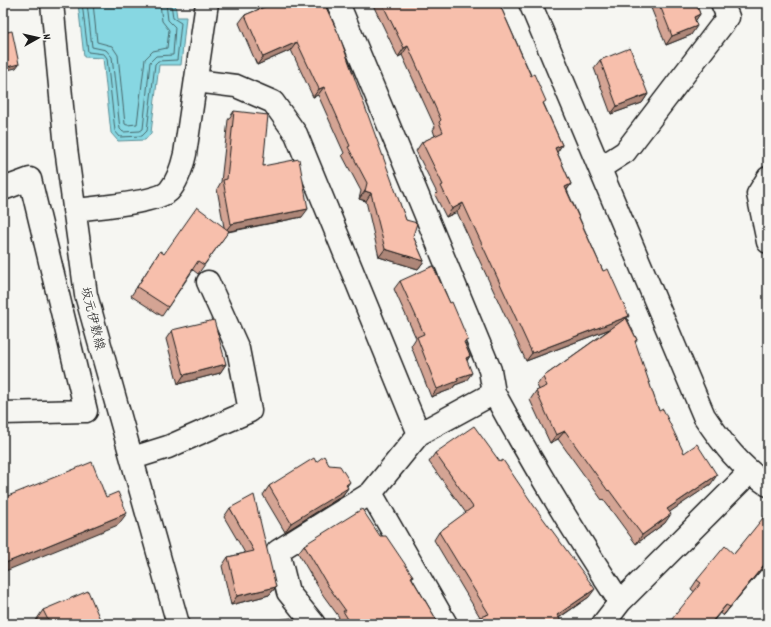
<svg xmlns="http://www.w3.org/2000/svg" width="771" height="627" font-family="Dekko,'Klee One',sans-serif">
	<rect width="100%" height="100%" fill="#f6f6f2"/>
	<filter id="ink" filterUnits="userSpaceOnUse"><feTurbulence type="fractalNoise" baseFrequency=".025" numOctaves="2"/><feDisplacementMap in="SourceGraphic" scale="8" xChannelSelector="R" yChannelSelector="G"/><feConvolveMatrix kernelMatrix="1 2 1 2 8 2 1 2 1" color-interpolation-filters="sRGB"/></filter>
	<g filter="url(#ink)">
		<!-- water -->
		<path fill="#87d7e2" stroke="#5c8c93" d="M 78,3 L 175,3 L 177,17 L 186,17 L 181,65 L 159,65 L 151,133 L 145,140 L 118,141 L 111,133 L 103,58 L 84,57 Z"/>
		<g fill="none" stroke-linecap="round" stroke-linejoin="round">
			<!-- shore -->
			<path stroke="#47676b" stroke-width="1" d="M 82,3 L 88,52 L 104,54 L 107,58 L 115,131 L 120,137 L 142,136 L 147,131 L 155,64 L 158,61 L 177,60 L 181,23 L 173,18 L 171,3
				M 87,3 L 92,47 L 106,50 L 112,57 L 120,129 L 123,132 L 140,131 L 143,129 L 150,62 L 156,56 L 173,55 L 175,27 L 168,20 L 166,3
				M 93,3 L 97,42 L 112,46 L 118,55 L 125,124 L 127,125 L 137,124 L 145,59 L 153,51 L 167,48 L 169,30 L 162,21 L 160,3"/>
			<defs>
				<path id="minor" d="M 338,3 L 490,370 L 494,393
					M 196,81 L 236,86 L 273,102 L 296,134 L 419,434 L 371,493 L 278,551 L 288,592 L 314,624
					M 600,168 L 625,152 L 728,17 L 722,3
					M 768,178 L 758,194 L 768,242
					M 3,189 L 30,179 L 86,411 L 3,413
					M 419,434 L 494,393 C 533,465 575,534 620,602
					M 133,458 L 168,447 L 250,411 L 238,349 L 208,282
					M 371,493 L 446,624
					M 603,624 L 620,602 L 750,472"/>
				<path id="tertiary" d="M 530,3 L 704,416 C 723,444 739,466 768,485
					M 74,210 C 93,208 158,202 169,191 C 178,181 182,167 185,154 L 207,3"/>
				<path id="secondary" d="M 52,3 L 66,148 L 86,295 L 178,624"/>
			</defs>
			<!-- minor casing -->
			<use href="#minor" stroke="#1c1c1c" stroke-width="25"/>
			<!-- tertiary casing -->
			<use href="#tertiary" stroke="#1c1c1c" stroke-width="25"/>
			<!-- secondary casing -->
			<use href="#secondary" stroke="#1c1c1c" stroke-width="25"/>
			<!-- minor -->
			<use href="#minor" stroke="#f6f6f2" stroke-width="22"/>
			<!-- tertiary -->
			<use href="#tertiary" stroke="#f6f6f2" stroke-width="22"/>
			<!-- secondary -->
			<use href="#secondary" stroke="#f6f6f2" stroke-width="22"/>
		</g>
		<!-- wall -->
		<path fill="#d4a494" stroke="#1c1c1c" d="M 272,3 L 324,3 L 406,220 L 424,261 L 418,269 L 379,257 L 366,201 L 359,199 L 361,191 L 342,155 L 344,153 L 318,95 L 313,97 L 291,50 L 257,65 L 239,23 L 245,15 L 272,4 Z
			M 372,3 L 499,3 L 562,145 L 557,152 L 571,184 L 567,190 L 603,271 L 627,318 L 637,340 L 635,343 L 659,411 L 684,453 L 711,484 L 669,512 L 665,523 L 636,544 L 603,499 L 602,500 L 558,439 L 550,443 L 530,400 L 536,391 L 539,390 L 537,385 L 543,377 L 610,329 L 526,361 L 457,212 L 446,217 L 435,195 L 437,193 L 416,151 L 422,142 L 435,136 L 433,130 L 435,127 L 402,55 L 398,57 Z
			M 649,3 L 696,3 L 700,14 L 695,21 L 691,35 L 666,45 Z
			M 600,60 L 648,94 L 642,103 L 611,114 L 594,68 Z
			M 234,111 L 263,166 L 302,217 L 228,232 L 198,274 L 193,270 L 162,316 L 131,296 L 160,251 L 164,254 L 224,227 L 217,189 L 221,182 L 228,120 Z
			M 400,281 L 465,344 L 470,356 L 467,361 L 466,381 L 455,385 L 452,389 L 431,397 L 411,346 L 416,338 L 394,289 Z
			M 172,330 L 226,364 L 220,373 L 178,384 L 166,339 Z
			M 435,453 L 589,597 L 559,618 L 480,617 L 434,540 L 439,532 L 466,513 L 429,462 Z
			M 316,462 L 329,465 L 348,488 L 342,496 L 285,532 L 263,495 L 269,486 Z
			M 230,508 L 276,587 L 269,595 L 231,605 L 222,566 L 228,557 L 245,553 L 224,517 Z
			M 768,514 L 768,567 L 764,572 L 761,570 L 723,616 L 691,589 L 697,580 L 734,554 Z
			M 380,536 L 413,576 L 412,578 L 439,624 L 340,624 L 338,619 L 339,617 L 323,595 L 298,553 L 304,545 Z
			M 43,610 L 102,624 L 36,624 L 35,622 Z"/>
		<!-- shaded-wall -->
		<path fill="#ad8678" stroke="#1c1c1c" d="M 700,14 L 694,23 L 694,17 Z
			M 697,26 L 691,35 L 666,45 L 672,36 Z
			M 297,42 L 291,50 L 257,65 L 263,57 Z
			M 408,46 L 402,55 L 398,57 L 404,48 Z
			M 19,64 L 16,68 L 3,71 L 3,68 Z
			M 324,87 L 318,95 L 313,97 L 319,89 Z
			M 648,94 L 642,103 L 611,114 L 617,106 Z
			M 562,145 L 556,154 L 555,148 Z
			M 571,184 L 565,192 L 565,187 Z
			M 365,191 L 371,193 L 366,201 L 359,199 Z
			M 463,203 L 457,212 L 446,217 L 452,209 Z
			M 308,209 L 302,217 L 225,232 L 231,224 Z
			M 385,249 L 424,261 L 418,269 L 379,257 Z
			M 629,316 L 623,324 L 526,361 L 532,353 Z
			M 470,356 L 464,364 L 466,358 Z
			M 226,364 L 220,373 L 178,384 L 184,375 Z
			M 472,373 L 466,381 L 455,385 L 452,389 L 431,397 L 437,389 L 457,378 Z
			M 565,431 L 558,439 L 550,443 L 556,435 Z
			M 717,475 L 711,484 L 661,518 L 667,509 Z
			M 350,482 L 345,489 L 348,488 L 342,496 L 285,532 L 291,523 Z
			M 127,513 L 118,525 L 3,572 L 3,564 Z
			M 671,514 L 665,523 L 636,544 L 642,535 Z
			M 767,561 L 761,570 L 723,616 L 730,607 Z
			M 276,587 L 269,595 L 231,605 L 237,596 Z
			M 595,589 L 589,597 L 551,623 L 557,615 Z
			M 726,605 L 720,613 L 711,624 L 710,624 Z"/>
		<!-- building -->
		<path fill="#f7bfac" stroke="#1c1c1c" d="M 274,3 L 324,3 L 339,35 L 406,220 L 417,223 L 413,236 L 424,261 L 385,249 L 371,193 L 365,191 L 367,183 L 348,147 L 350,146 L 324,87 L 319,89 L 297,42 L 263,57 L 245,15 Z
			M 382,3 L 499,3 L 531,76 L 534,74 L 546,101 L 543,103 L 562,145 L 555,148 L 571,184 L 565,187 L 603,271 L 608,269 L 629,316 L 532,353 L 463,203 L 452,209 L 441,186 L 443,185 L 422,142 L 443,132 L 439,122 L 441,120 L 408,46 L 404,48 Z
			M 659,3 L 696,3 L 700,14 L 694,17 L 697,26 L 672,36 Z
			M 12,31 L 19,64 L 3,68 L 3,33 Z
			M 630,48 L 648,94 L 617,106 L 600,60 Z
			M 234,111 L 268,115 L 263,166 L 299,159 L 308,209 L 231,224 L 223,180 L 227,179 Z
			M 3,135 L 6,146 L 3,147 Z
			M 197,207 L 229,231 L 204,265 L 198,261 L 168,307 L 137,287 L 160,251 L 164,254 Z
			M 433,266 L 450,303 L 452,302 L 458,316 L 468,340 L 464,342 L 470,356 L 466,358 L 472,373 L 457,378 L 458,381 L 437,389 L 417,337 L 424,334 L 400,281 Z
			M 626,318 L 637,340 L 635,341 L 659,411 L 663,409 L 684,453 L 697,444 L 717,475 L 667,509 L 671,514 L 642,535 L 609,490 L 608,491 L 565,431 L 556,435 L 536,391 L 547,386 L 543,377 Z
			M 214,320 L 226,364 L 184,375 L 172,330 Z
			M 474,426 L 500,462 L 503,460 L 534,506 L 595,589 L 557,615 L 563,624 L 461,624 L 462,623 L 489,614 L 439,532 L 473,507 L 435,453 Z
			M 324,456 L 329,465 L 340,466 L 350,482 L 346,485 L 348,488 L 291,523 L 269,486 L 314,458 L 316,462 Z
			M 92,462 L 106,497 L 118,492 L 127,513 L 3,564 L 3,498 Z
			M 254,495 L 276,587 L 237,596 L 228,557 L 254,551 L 230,508 Z
			M 362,509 L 380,536 L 386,536 L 413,576 L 411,577 L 439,624 L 351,624 L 343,611 L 346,611 L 328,586 L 304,545 Z
			M 767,513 L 768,514 L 768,562 L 767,561 L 730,607 L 726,605 L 710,624 L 668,624 L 701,583 L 697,580 L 725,546 L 734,554 Z
			M 88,591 L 102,624 L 50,624 L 43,610 Z
			M 291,618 L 294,624 L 265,624 L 264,622 Z"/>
	</g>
	<g text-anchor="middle" stroke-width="3.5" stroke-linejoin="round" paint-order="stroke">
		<!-- street labels -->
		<g font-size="13" fill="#1c1c1c" stroke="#f6f6f2">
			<text transform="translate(94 318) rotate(76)" y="5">坂元伊敷線</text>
		</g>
	</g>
	<!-- margin -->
	<rect width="771" height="627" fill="none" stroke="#f6f6f2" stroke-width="16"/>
	<rect x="8" y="8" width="755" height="611" fill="none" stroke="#1c1c1c" stroke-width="1.5" filter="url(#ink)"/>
	<!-- north arrow -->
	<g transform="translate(38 38) rotate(82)" stroke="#f6f6f2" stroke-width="3" paint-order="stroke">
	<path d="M0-3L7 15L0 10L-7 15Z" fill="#1c1c1c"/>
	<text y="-6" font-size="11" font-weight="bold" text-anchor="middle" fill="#1c1c1c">N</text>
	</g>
</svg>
